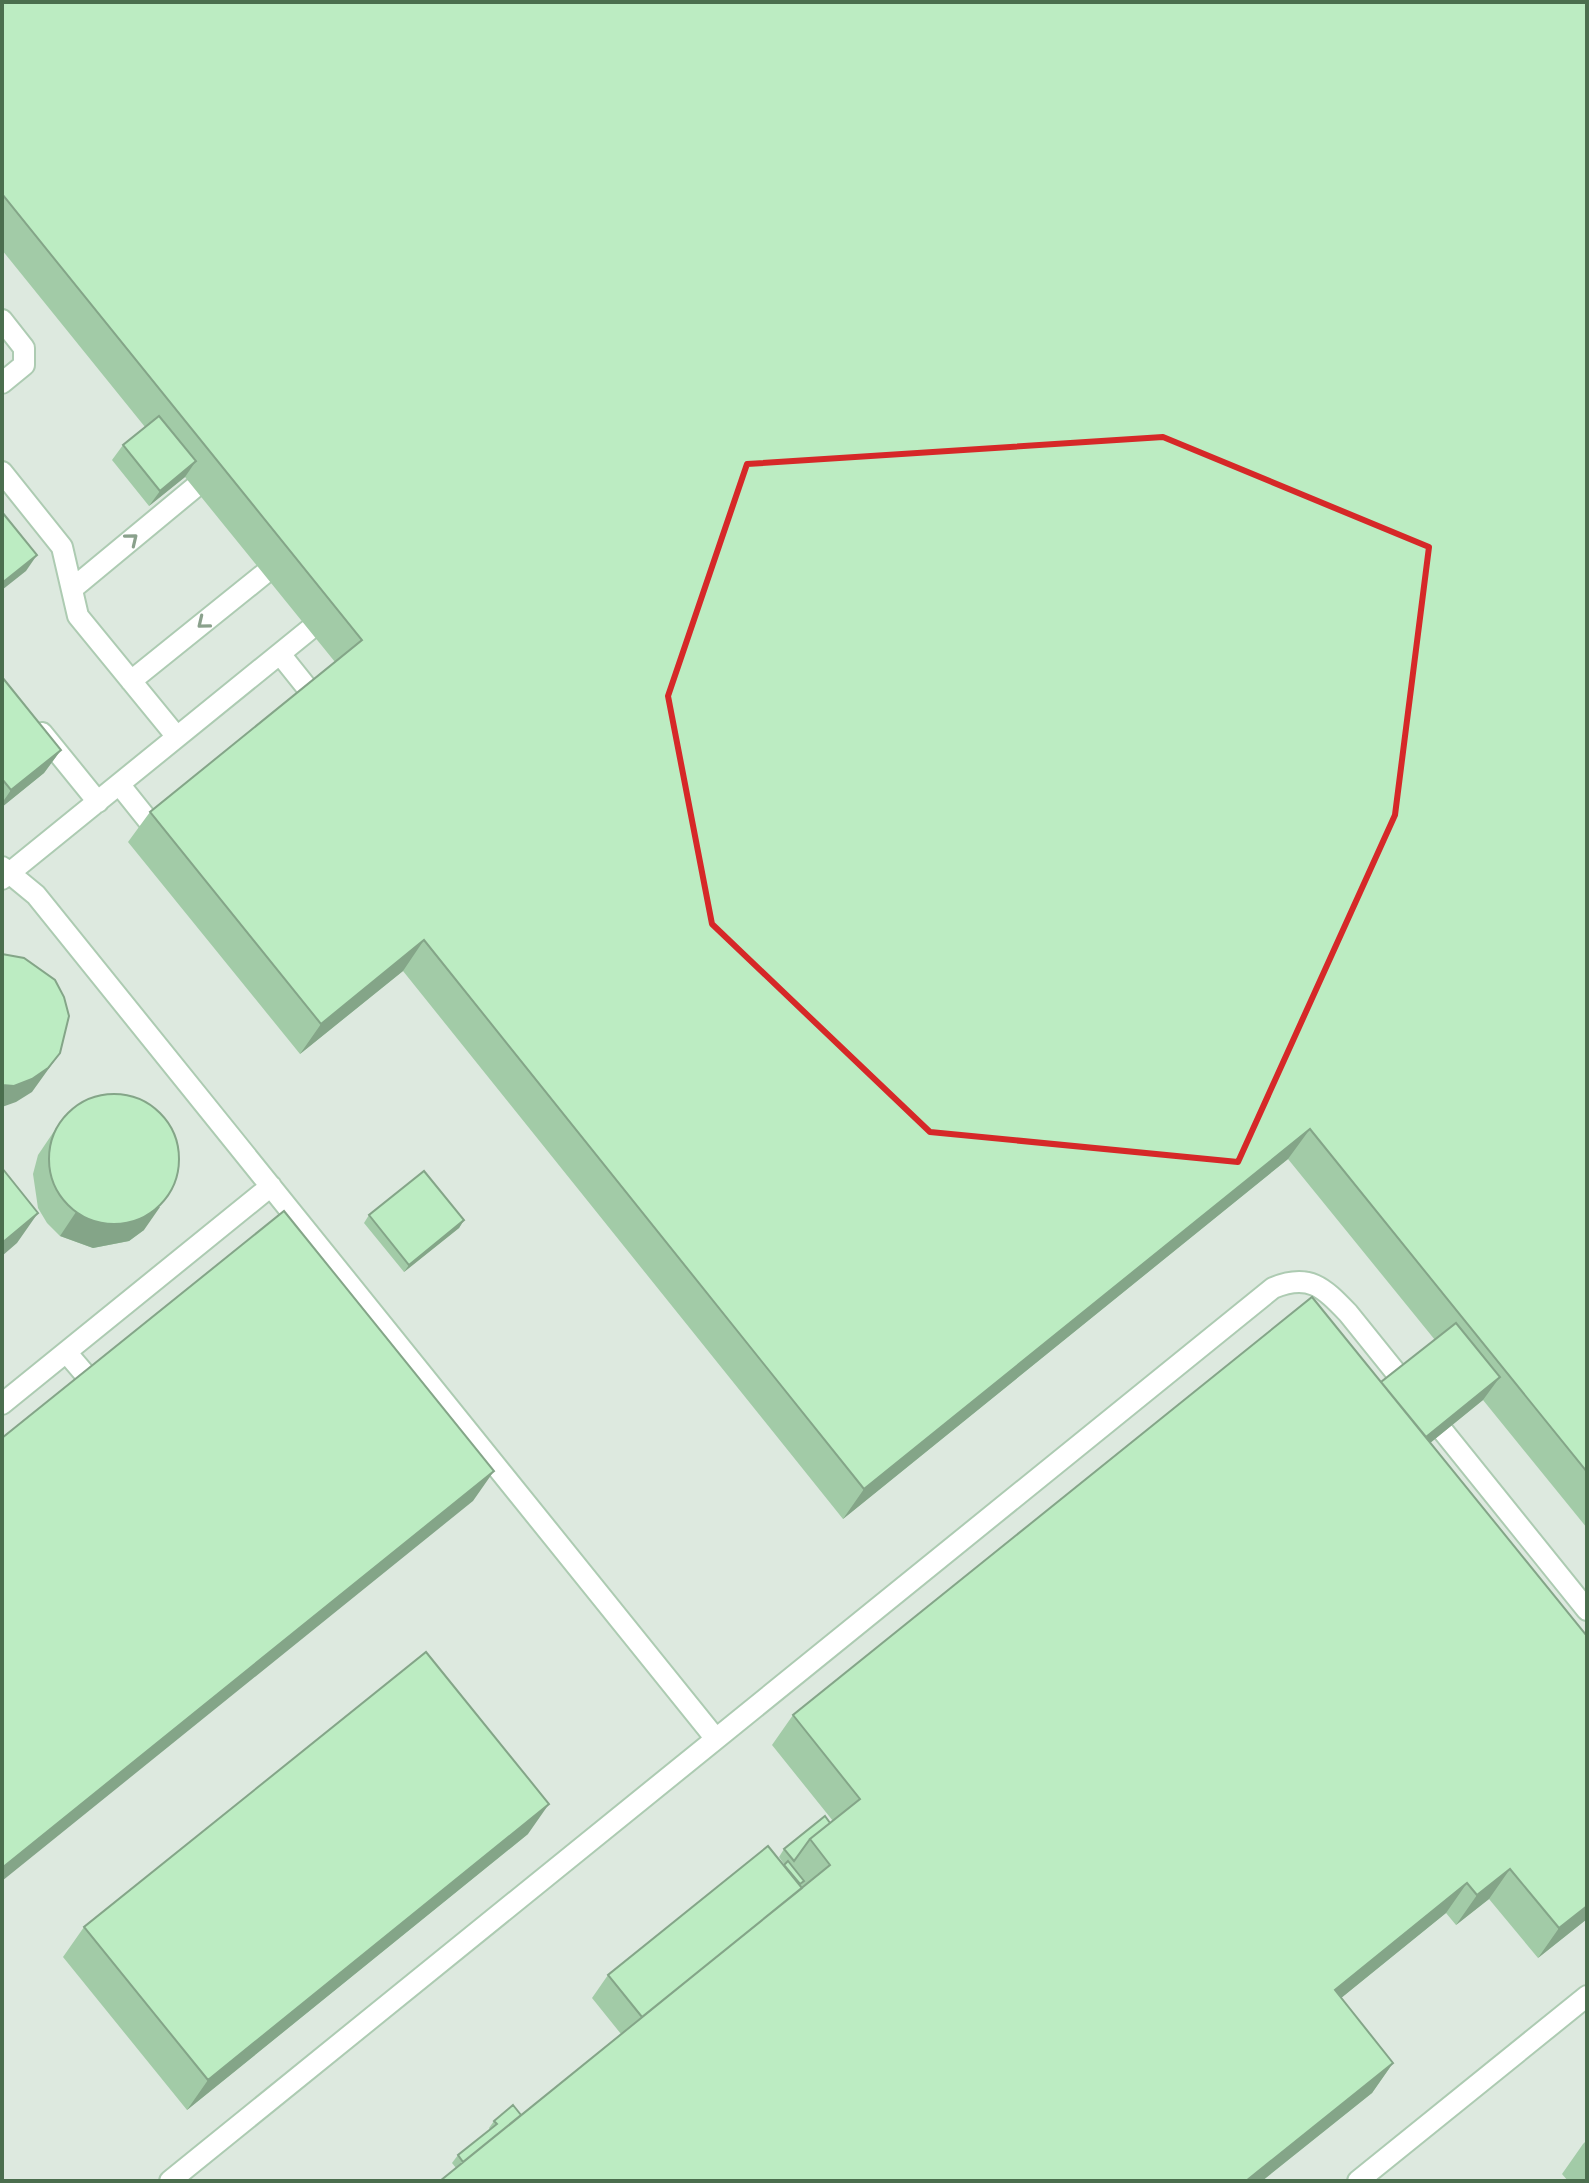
<svg xmlns="http://www.w3.org/2000/svg" width="1589" height="2183" font-family="'Alegreya Sans',sans-serif">
	<rect width="100%" height="100%" fill="#e2f9ea"/>
	<!-- industrial -->
	<path fill="#dde9df" d="M 2,2 L 1587,2 L 1587,2181 L 2,2181 Z"/>
	<g fill="none" stroke-linecap="round" stroke-linejoin="round">
		<defs>
			<path id="service" d="M 2,320 L 24,348 L 24,365 L 2,383
				M 2,472 L 62,547 L 78,616 L 177,737
				M 72,589 L 194,488
				M 280,654 L 312,694
				M 131,681 L 264,574
				M 42,733 L 98,802
				M 119,784 L 151,824
				M 2,867 L 36,895 L 716,1739
				M 2,879 L 309,630
				M 66,1352 L 90,1380
				M 2,1404 L 271,1186
				M 170,2181 L 1273,1288 C 1309,1273 1323,1287 1348,1313 L 1587,1610
				M 1358,2181 L 1587,1996"/>
		</defs>
		<!-- service casing -->
		<use href="#service" stroke="#adcbb2" stroke-width="24"/>
		<!-- service -->
		<use href="#service" stroke="#fff" stroke-width="20"/>
	</g>
	<!-- wall -->
	<path fill="#a2cba7" d="M 2,2 L 1587,2 L 1587,1528 L 1483,1400 L 1430,1443 L 1587,1636 L 1587,1919 L 1538,1958 L 1489,1899 L 1456,1925 L 1446,1913 L 1341,1998 L 1393,2063 L 1372,2093 L 1262,2181 L 440,2181 L 456,2168 L 452,2163 L 458,2155 L 490,2130 L 489,2128 L 494,2121 L 521,2115 L 621,2034 L 592,1998 L 608,1975 L 784,1865 L 784,1864 L 779,1857 L 784,1849 L 833,1821 L 772,1745 L 793,1715 L 1381,1382 L 1435,1340 L 1288,1159 L 843,1519 L 403,971 L 300,1054 L 128,842 L 150,812 L 335,662 L 185,477 L 149,506 L 112,460 L 123,445 L 145,427 L 2,250 Z
		M 2,677 L 61,750 L 44,773 L 2,807 Z
		M 65,1115 L 144,1230 L 129,1241 L 93,1248 L 60,1236 L 47,1223 L 38,1208 L 33,1174 L 38,1155 Z
		M 369,1215 L 464,1220 L 459,1228 L 404,1272 L 364,1223 Z
		M 528,1834 L 187,2110 L 63,1957 L 84,1927 Z
		M 1587,2140 L 1587,2181 L 1568,2181 L 1562,2174 L 1583,2144 Z"/>
	<!-- shaded-wall -->
	<path fill="#84a588" d="M 196,461 L 185,477 L 149,506 L 160,491 Z
		M 37,555 L 26,571 L 2,590 L 2,583 Z
		M 61,750 L 44,773 L 2,807 L 2,803 L 11,790 Z
		M 424,940 L 403,971 L 300,1054 L 321,1024 Z
		M 60,1053 L 32,1092 L 16,1102 L 2,1107 L 2,1085 Z
		M 1310,1129 L 1288,1159 L 843,1519 L 864,1489 Z
		M 160,1207 L 144,1230 L 129,1241 L 93,1248 L 60,1236 L 76,1212 Z
		M 38,1213 L 17,1243 L 2,1256 L 2,1243 Z
		M 464,1220 L 459,1228 L 404,1272 L 409,1265 Z
		M 1500,1377 L 1483,1400 L 1403,1465 L 1420,1442 Z
		M 494,1471 L 473,1501 L 2,1881 L 2,1868 Z
		M 549,1804 L 528,1834 L 187,2110 L 208,2080 Z
		M 1510,1869 L 1489,1899 L 1456,1925 L 1477,1895 Z
		M 1467,1883 L 1446,1913 L 1314,2020 L 1335,1990 Z
		M 1587,1906 L 1587,1919 L 1538,1958 L 1559,1928 Z
		M 1393,2063 L 1372,2093 L 1262,2181 L 1246,2181 Z"/>
	<!-- building -->
	<path fill="#bcecc2" stroke="#84a588" stroke-width="2" d="M 2,2 L 1587,2 L 1587,1472 L 1310,1129 L 864,1489 L 424,940 L 321,1024 L 150,812 L 362,640 L 2,194 Z
		M 159,416 L 196,461 L 160,491 L 123,445 Z
		M 2,512 L 37,555 L 2,583 Z
		M 2,677 L 61,750 L 11,790 L 2,779 Z
		M 2,954 L 24,958 L 55,980 L 64,997 L 69,1016 L 60,1053 L 48,1068 L 32,1079 L 14,1086 L 2,1085 Z
		M49 1159a65 65 0 1 1 130 0a65 65 0 1 1-130 0Z
		M 2,1168 L 38,1213 L 2,1243 Z
		M 424,1171 L 464,1220 L 409,1265 L 369,1215 Z
		M 284,1211 L 494,1471 L 2,1868 L 2,1438 Z
		M 1312,1297 L 1587,1636 L 1587,1906 L 1559,1928 L 1510,1869 L 1477,1895 L 1467,1883 L 1335,1990 L 1393,2063 L 1246,2181 L 440,2181 L 830,1865 L 810,1839 L 860,1799 L 793,1715 Z
		M 1456,1323 L 1500,1377 L 1426,1437 L 1381,1382 Z
		M 426,1652 L 549,1804 L 208,2080 L 84,1927 Z
		M 825,1816 L 830,1823 L 810,1839 L 794,1861 L 784,1849 Z
		M 768,1846 L 802,1888 L 642,2017 L 608,1975 Z
		M 788,1861 L 804,1881 L 800,1884 L 784,1865 Z
		M 513,2105 L 521,2115 L 463,2162 L 458,2155 L 497,2124 L 494,2121 Z"/>
	<!-- one-way arrows -->
	<defs><path id="oneway-chevron" d="M-2-3.5L2.5 0L-2 3.5" fill="none" stroke-width="1.6" stroke-linecap="round" stroke-linejoin="round" transform="scale(2)"/></defs>
	<g stroke="#8aa18c">
		<use href="#oneway-chevron" transform="translate(132 539) rotate(-39)"/>
		<use href="#oneway-chevron" transform="translate(203 623) rotate(141)"/>
	</g>
	<!-- marked area -->
	<path fill="none" stroke="#d62828" stroke-width="6" stroke-linejoin="round" d="M 1163,437 L 1429,547 L 1395,815 L 1238,1162 L 930,1132 L 712,924 L 668,696 L 747,464 Z"/>
	<!-- border -->
	<rect width="1589" height="2183" fill="none" stroke="#4b6e4e" stroke-width="8"/>
</svg>
